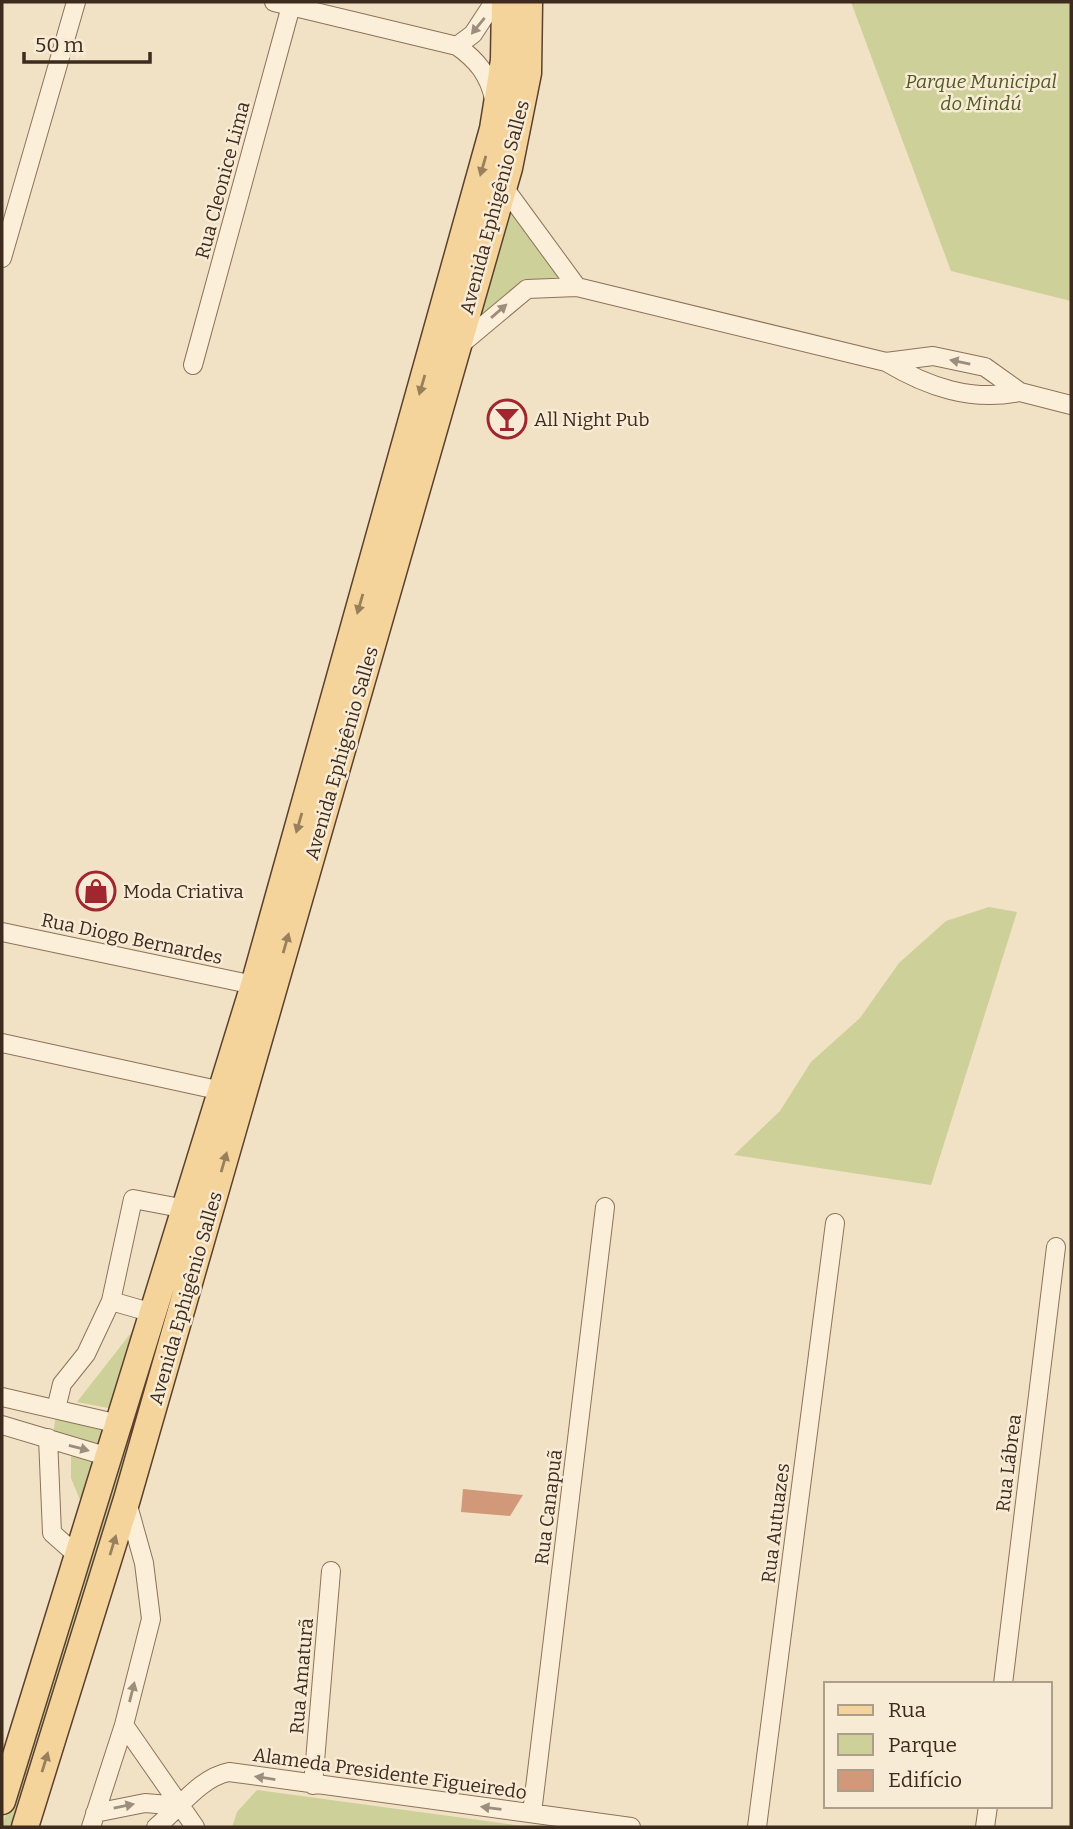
<svg xmlns="http://www.w3.org/2000/svg" width="1073" height="1829" font-family="Bitter,serif">
	<rect width="100%" height="100%" fill="#f1e1c5"/>
	<!-- green -->
	<path fill="#cdd098" d="M 851,2 L 1071,2 L 1071,301 L 951,271 Z
		M 512,198 L 564,282 L 525,284 L 474,325 Z
		M 989,907 L 1017,912 L 931,1185 L 734,1155 L 780,1111 L 811,1062 L 860,1018 L 899,963 L 946,921 Z
		M 243,1037 L 254,1043 L 15,1827 L 2,1827 Z
		M 134,1329 L 113,1409 L 77,1402 Z
		M 56,1415 L 103,1425 L 106,1445 L 53,1434 Z
		M 71,1446 L 103,1459 L 86,1515 L 71,1478 Z
		M 257,1790 L 530,1827 L 232,1827 L 237,1812 Z"/>
	<!-- building -->
	<path fill="#d19879" d="M 463,1489 L 523,1495 L 510,1516 L 461,1512 Z"/>
	<g fill="none" stroke-linecap="round" stroke-linejoin="round">
		<defs>
			<path id="street" d="M 274,2 L 457,46 C 477,60 489,75 494,99
				M 457,46 L 473,34 L 494,2
				M 503,186 L 577,287
				M 2,258 L 76,2
				M 460,345 L 527,289 L 577,287 L 886,362 C 928,387 971,402 1020,392
				M 886,362 L 933,356 L 985,367 L 1020,392 L 1071,405
				M 193,365 L 291,6
				M 2,932 L 254,985
				M 2,1043 L 222,1091
				M 111,1301 L 153,1313
				M 2,1397 L 119,1424
				M 56,1409 L 62,1384 L 86,1354 L 111,1301 L 133,1199 L 186,1209
				M 2,1425 L 109,1457
				M 48,1438 L 52,1533 L 78,1556
				M 1003,1684 L 1056,1247
				M 124,1725 L 195,1827
				M 313,1785 L 331,1571
				M 95,1813 L 145,1803 L 181,1806
				M 532,1813 L 605,1207
				M 91,1827 L 124,1725 L 151,1619 L 144,1563 L 127,1502
				M 156,1827 C 179,1809 199,1778 229,1772 L 631,1827
				M 757,1827 L 835,1223
				M 985,1827 L 988,1806"/>
			<path id="primary" d="M 2,1801 L 254,985 L 493,129 L 504,60 L 505,2
				M 25,1827 L 127,1499 L 509,168 L 528,73 L 529,2"/>
		</defs>
		<!-- street casing -->
		<use href="#street" stroke="#8d725a" stroke-width="20"/>
		<!-- primary casing -->
		<use href="#primary" stroke="#5b402e" stroke-width="29"/>
		<!-- street -->
		<use href="#street" stroke="#fbefd9" stroke-width="18"/>
		<!-- primary -->
		<use href="#primary" stroke="#f5d49c" stroke-width="26"/>
	</g>
	<!-- one-way arrows -->
	<defs><path id="oneway-solid" d="M-6-.8H1V-3.2L6.5 0L1 3.2V.8H-6Z" transform="scale(1.75)"/></defs>
	<g fill="#9c8d7c">
		<use href="#oneway-solid" transform="translate(478 26) rotate(129)"/>
		<use href="#oneway-solid" transform="translate(499 311) rotate(-41)"/>
		<use href="#oneway-solid" transform="translate(960 362) rotate(-168)"/>
		<use href="#oneway-solid" transform="translate(79 1448) rotate(15)"/>
		<use href="#oneway-solid" transform="translate(132 1692) rotate(-76)"/>
		<use href="#oneway-solid" transform="translate(265 1778) rotate(-171)"/>
		<use href="#oneway-solid" transform="translate(124 1806) rotate(-11)"/>
		<use href="#oneway-solid" transform="translate(491 1808) rotate(-173)"/>
	</g>
	<g fill="#99805d">
		<use href="#oneway-solid" transform="translate(483 166) rotate(106)"/>
		<use href="#oneway-solid" transform="translate(422 385) rotate(106)"/>
		<use href="#oneway-solid" transform="translate(360 604) rotate(106)"/>
		<use href="#oneway-solid" transform="translate(299 823) rotate(106)"/>
		<use href="#oneway-solid" transform="translate(286 943) rotate(-74)"/>
		<use href="#oneway-solid" transform="translate(224 1162) rotate(-74)"/>
		<use href="#oneway-solid" transform="translate(113 1545) rotate(-73)"/>
		<use href="#oneway-solid" transform="translate(45 1762) rotate(-73)"/>
	</g>
	<!-- icons -->
	<defs>
		<symbol id="bar-ring" viewBox="-11 -11 22 22"><circle r="9.5" fill="#f8ebd5" stroke="#a0262f" stroke-width="1.5"/><path d="M-6-5H6L.8 .8V4.5H3.5V6h-7V4.5H-.8V.8Z" fill="#a0262f"/></symbol>
		<symbol id="shop-ring" viewBox="-11 -11 22 22"><circle r="9.5" fill="#f8ebd5" stroke="#a0262f" stroke-width="1.5"/><path d="M-5-2.5h2.3a2.7 3.5 0 0 1 5.4 0H5L5.5 6h-11ZM-1.5-2.5h3a1.5 2.3 0 0 0-3 0Z" fill="#a0262f"/></symbol>
	</defs>
	<g fill-rule="evenodd">
		<use href="#bar-ring" x="485" y="397" width="44" height="44"/>
		<use href="#shop-ring" x="74" y="869" width="44" height="44"/>
	</g>
	<g text-anchor="middle" stroke-width="5" stroke-linejoin="round" paint-order="stroke">
		<!-- park labels -->
		<g font-size="19" font-style="italic" fill="#505a24" stroke="#f8ebd5">
			<text x="981" y="88">Parque Municipal<tspan x="981" dy="22">do Mindú</tspan></text>
		</g>
		<!-- street labels -->
		<g font-size="19" fill="#3d2b1e" stroke="#f8ebd5">
			<text transform="translate(222 180) rotate(-75)" y="7">Rua Cleonice Lima</text>
			<text transform="translate(494 207) rotate(-75)" y="7">Avenida Ephigênio Salles</text>
			<text transform="translate(341 753) rotate(-74)" y="7">Avenida Ephigênio Salles</text>
			<text transform="translate(132 938) rotate(12)" y="7">Rua Diogo Bernardes</text>
			<text transform="translate(185 1298) rotate(-74)" y="7">Avenida Ephigênio Salles</text>
			<text transform="translate(1008 1463) rotate(-83)" y="7">Rua Lábrea</text>
			<text transform="translate(548 1507) rotate(-83)" y="7">Rua Canapuã</text>
			<text transform="translate(775 1523) rotate(-83)" y="7">Rua Autuazes</text>
			<text transform="translate(301 1676) rotate(-85)" y="7">Rua Amaturã</text>
			<text transform="translate(390 1773) rotate(8)" y="7">Alameda Presidente Figueiredo</text>
		</g>
		<!-- poi labels -->
		<g font-size="19" fill="#3d2b1e" stroke="#f8ebd5" text-anchor="start">
			<text x="534" y="426">All Night Pub</text>
			<text x="123" y="898">Moda Criativa</text>
		</g>
	</g>
	<!-- border -->
	<rect width="1073" height="1829" fill="none" stroke="#3d2b1e" stroke-width="7"/>
	<!-- legend -->
	<rect x="824" y="1682" width="228" height="126" fill="#f8ebd5" stroke="#ad9e8c" stroke-width="2"/>
	<rect x="838" y="1705" width="35" height="10" fill="#f5d49c" stroke="#ad9e8c" stroke-width="2"/>
	<text x="888" y="1717" font-size="21" fill="#3d2b1e">Rua</text>
	<rect x="838" y="1734" width="35" height="21" fill="#cdd098" stroke="#ad9e8c" stroke-width="2"/>
	<text x="888" y="1752" font-size="21" fill="#3d2b1e">Parque</text>
	<rect x="838" y="1770" width="35" height="21" fill="#d19879" stroke="#ad9e8c" stroke-width="2"/>
	<text x="888" y="1787" font-size="21" fill="#3d2b1e">Edifício</text>
	<!-- scale -->
	<path d="M24 52v10h126v-10" fill="none" stroke="#3d2b1e" stroke-width="3.5"/>
	<text x="35" y="52" font-size="21" fill="#3d2b1e" stroke="#f8ebd5" stroke-width="5" paint-order="stroke">50 m</text>
</svg>
